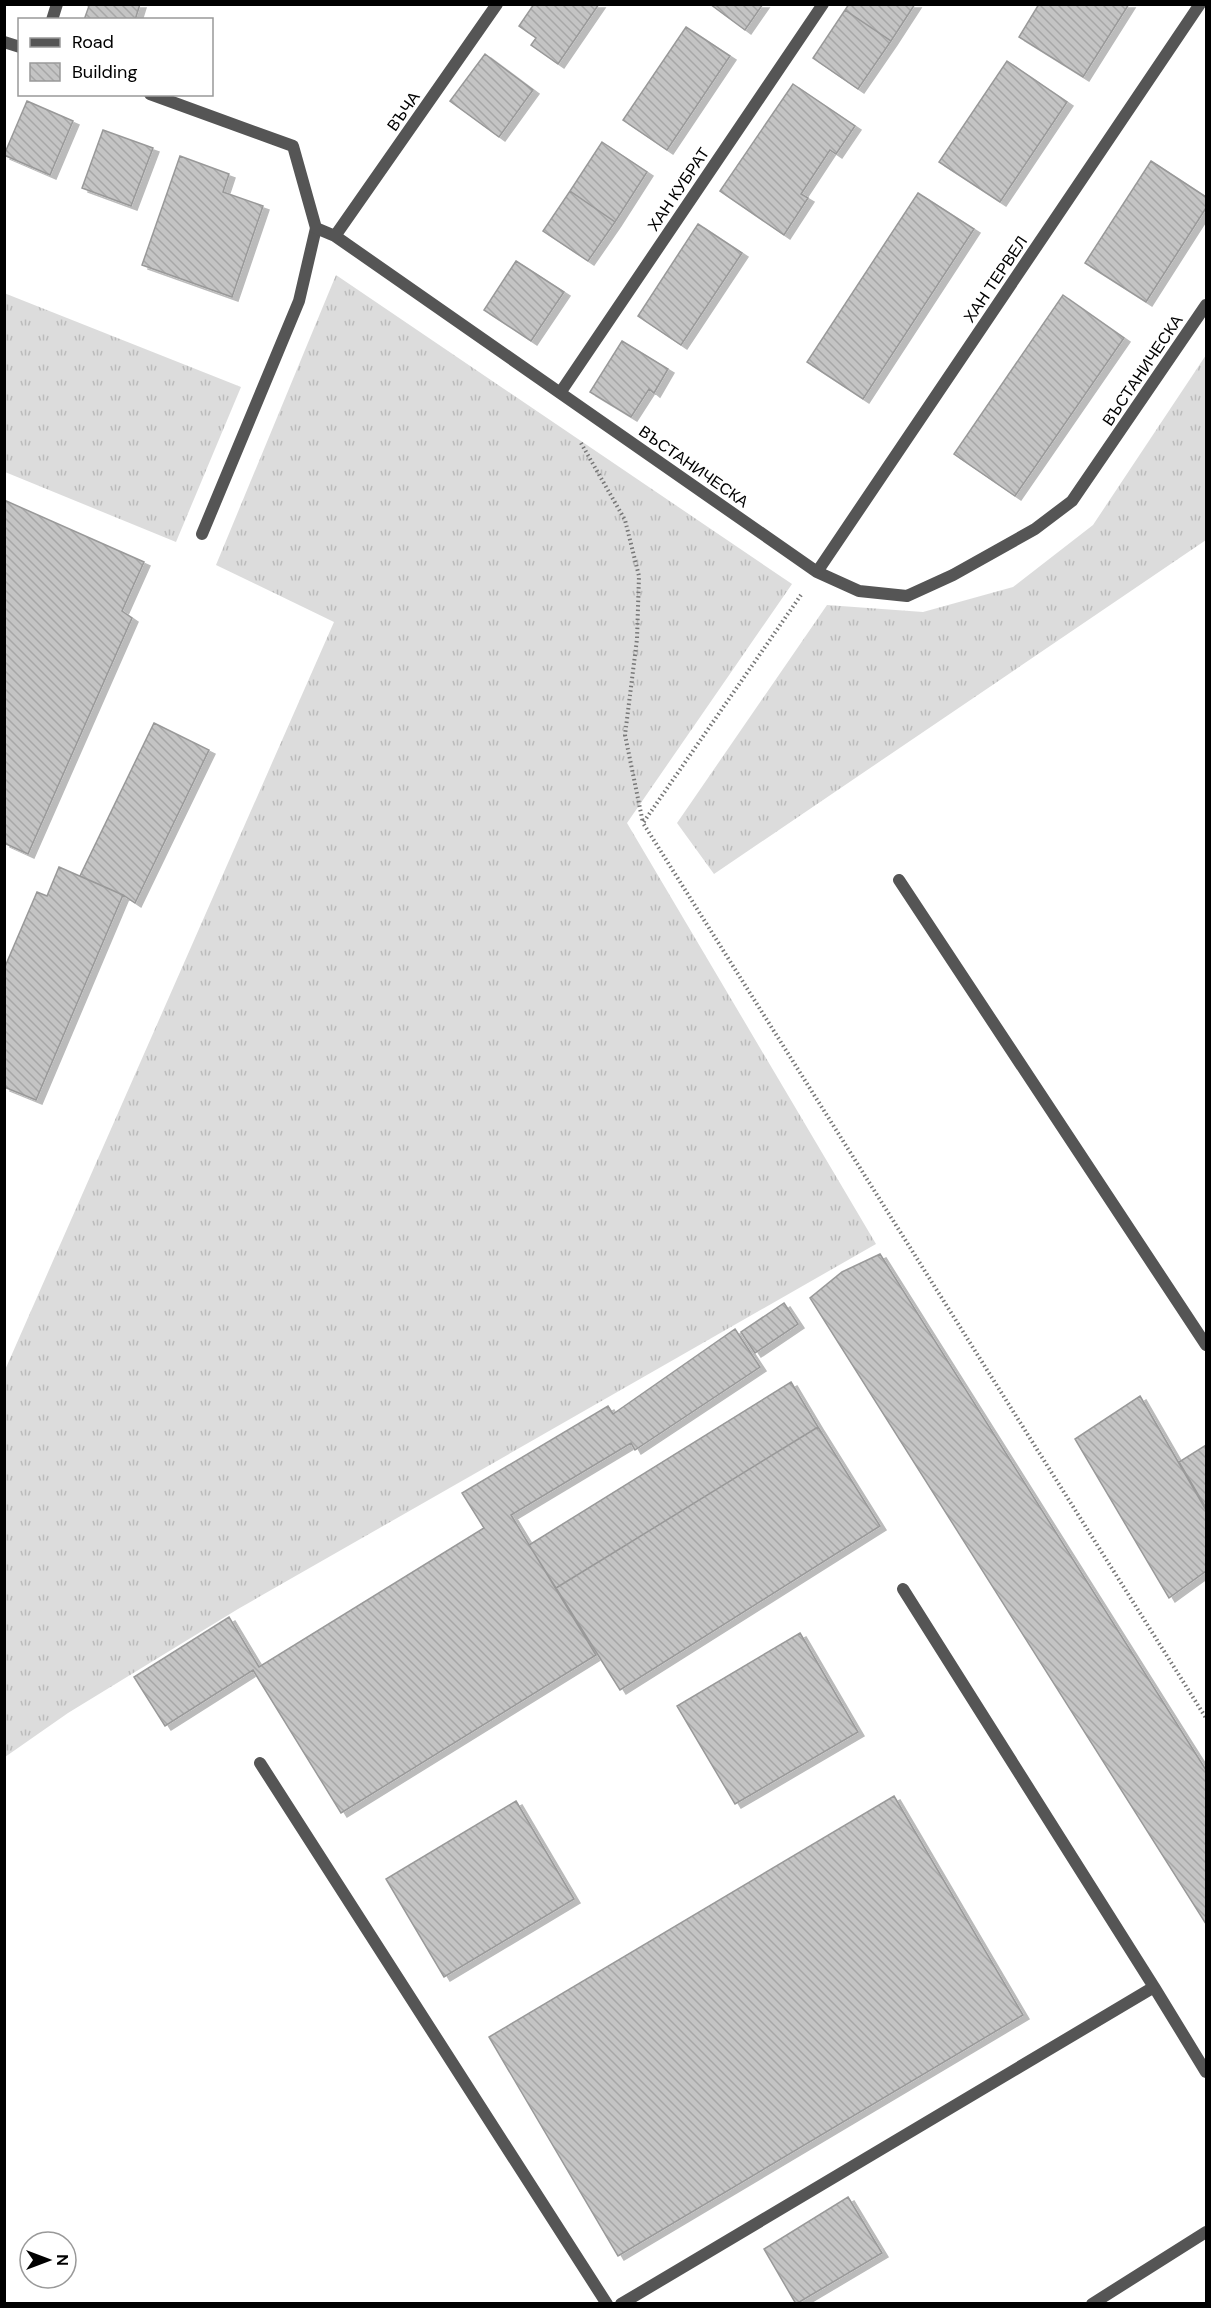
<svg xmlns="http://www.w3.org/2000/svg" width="1211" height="2308" font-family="'DM Sans',sans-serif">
	<defs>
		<pattern id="grass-tufts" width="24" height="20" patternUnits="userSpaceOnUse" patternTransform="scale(1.5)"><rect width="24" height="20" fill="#dcdcdc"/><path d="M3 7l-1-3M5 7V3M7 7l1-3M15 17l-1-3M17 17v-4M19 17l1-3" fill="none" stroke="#bbb"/></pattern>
		<pattern id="building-back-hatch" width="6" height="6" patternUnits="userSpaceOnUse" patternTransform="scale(1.5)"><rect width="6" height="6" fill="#c4c4c4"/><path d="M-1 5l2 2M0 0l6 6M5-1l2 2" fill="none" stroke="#a7a7a7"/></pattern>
		<filter id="shadow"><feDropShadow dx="6" dy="4" stdDeviation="0" flood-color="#0004"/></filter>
	</defs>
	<rect width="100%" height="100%" fill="#fff"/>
	<!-- grass -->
	<path fill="url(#grass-tufts)" d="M 336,275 L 792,584 L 627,823 L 876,1244 L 238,1609 L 68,1713 L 5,1757 L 5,1370 L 334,622 L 216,565 Z
		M 4,293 L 241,387 L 176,542 L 5,472 Z
		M 1206,355 L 1206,540 L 714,874 L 677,823 L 827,605 L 923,612 L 1013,587 L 1093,525 Z"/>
	<!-- building -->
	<path fill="url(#building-back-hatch)" stroke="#999" stroke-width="1.5" filter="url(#shadow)" d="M 84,4 L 140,4 L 135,20 L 84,20 L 89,6 Z
		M 534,4 L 599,4 L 558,64 L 531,45 L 536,38 L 519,26 Z
		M 710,4 L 763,4 L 745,30 Z
		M 849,4 L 915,4 L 891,41 L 845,10 Z
		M 1039,4 L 1129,4 L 1083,77 L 1019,37 Z
		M 845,10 L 891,41 L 858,89 L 813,58 Z
		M 686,27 L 730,56 L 667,150 L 623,120 Z
		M 485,54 L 533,90 L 499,137 L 450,101 Z
		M 1007,61 L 1067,102 L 1000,202 L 939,162 Z
		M 793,84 L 855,126 L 836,154 L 830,150 L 801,194 L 808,198 L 784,235 L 720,191 Z
		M 27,101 L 73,121 L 50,175 L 4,155 Z
		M 103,130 L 153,148 L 131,206 L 82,188 Z
		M 602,142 L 647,172 L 615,222 L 570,191 Z
		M 180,156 L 229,174 L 223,192 L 263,206 L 232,297 L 142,265 Z
		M 1151,161 L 1206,197 L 1206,208 L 1146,302 L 1085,263 Z
		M 570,191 L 615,222 L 588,261 L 543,231 Z
		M 918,193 L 974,229 L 863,399 L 807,362 Z
		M 698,224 L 742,253 L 681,345 L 638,316 Z
		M 516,261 L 564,292 L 531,341 L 484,310 Z
		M 1063,295 L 1124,338 L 1015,496 L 954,454 Z
		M 622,341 L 668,369 L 654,393 L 649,389 L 631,417 L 590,392 Z
		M 4,500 L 144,562 L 122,611 L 132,618 L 28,854 L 4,843 Z
		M 154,723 L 209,750 L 135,903 L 123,895 L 80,876 Z
		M 59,867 L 123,895 L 36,1100 L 4,1087 L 4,969 L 37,892 L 47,896 Z
		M 880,1254 L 1206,1770 L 1206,1924 L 810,1298 L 842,1272 Z
		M 784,1303 L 798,1324 L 755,1353 L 741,1332 Z
		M 735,1329 L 760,1367 L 635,1450 L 631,1443 L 511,1515 L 596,1655 L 341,1813 L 253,1670 L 165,1726 L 134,1677 L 229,1617 L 259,1667 L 484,1528 L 462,1493 L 608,1406 L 613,1414 Z
		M 791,1382 L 818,1427 L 556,1588 L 529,1545 Z
		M 1140,1396 L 1206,1510 L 1206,1571 L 1169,1598 L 1075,1439 Z
		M 818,1427 L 880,1526 L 620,1690 L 556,1588 Z
		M 1206,1445 L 1206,1508 L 1179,1462 Z
		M 800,1633 L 858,1732 L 735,1804 L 677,1706 Z
		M 894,1796 L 1023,2015 L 618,2256 L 489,2037 Z
		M 516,1801 L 574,1899 L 444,1977 L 386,1879 Z
		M 848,2197 L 882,2253 L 796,2304 L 764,2249 Z"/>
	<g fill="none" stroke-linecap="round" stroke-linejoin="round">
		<!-- path -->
		<path stroke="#777" stroke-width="4" stroke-dasharray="1.5 3" stroke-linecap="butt" d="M 581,443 L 625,520 L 639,576 L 637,639 L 625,735 L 643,823
			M 801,595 L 643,823 L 1206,1718"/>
		<!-- service -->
		<path stroke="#555" stroke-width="12" d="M 202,534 L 299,301 L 316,228
			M 899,880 L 1206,1345
			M 903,1589 L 1154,1987
			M 260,1763 L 607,2304
			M 621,2304 L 1154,1987 L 1206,2072"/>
		<!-- minor -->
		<path stroke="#555" stroke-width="12" d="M 52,20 L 57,4
			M 4,42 L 20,47
			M 150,94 L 293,146 L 316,228 L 335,236 L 817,572 L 859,591 L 907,596 L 953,575 L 1035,529 L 1072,501 L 1206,305
			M 335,236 L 497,4
			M 560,393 L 823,4
			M 817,572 L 1200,4"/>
		<!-- tertiary -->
		<path stroke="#555" stroke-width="12" d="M 1092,2304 L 1206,2232"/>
	</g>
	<g text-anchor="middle" stroke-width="6" stroke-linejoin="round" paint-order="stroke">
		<!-- street labels -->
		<g font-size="16" fill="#000" stroke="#fff">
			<text transform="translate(403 111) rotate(-55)" y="6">ВЪЧА</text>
			<text transform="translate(678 189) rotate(-56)" y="6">ХАН КУБРАТ</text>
			<text transform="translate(995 279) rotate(-56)" y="6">ХАН ТЕРВЕЛ</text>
			<text transform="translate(1142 370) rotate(-56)" y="6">ВЪСТАНИЧЕСКА</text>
			<text transform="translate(694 466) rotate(35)" y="6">ВЪСТАНИЧЕСКА</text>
		</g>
	</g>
	<!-- border -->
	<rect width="1211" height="2308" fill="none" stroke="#000000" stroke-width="12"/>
	<!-- legend -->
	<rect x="18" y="18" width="195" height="78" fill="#ffffff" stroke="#999999" stroke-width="1.5"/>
	<rect x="30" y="38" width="30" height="9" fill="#555555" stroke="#999999" stroke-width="1.5"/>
	<text x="72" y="48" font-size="18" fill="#000000">Road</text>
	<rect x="30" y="63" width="30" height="18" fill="url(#building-back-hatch)" stroke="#999999" stroke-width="1.5"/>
	<text x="72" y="78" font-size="18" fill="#000000">Building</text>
	<!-- north arrow -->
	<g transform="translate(48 2260) rotate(90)"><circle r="28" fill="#ffffff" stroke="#999999" stroke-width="1.5"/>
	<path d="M0-4.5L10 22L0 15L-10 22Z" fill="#000000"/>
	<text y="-9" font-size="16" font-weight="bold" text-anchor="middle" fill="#000000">N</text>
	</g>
</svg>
